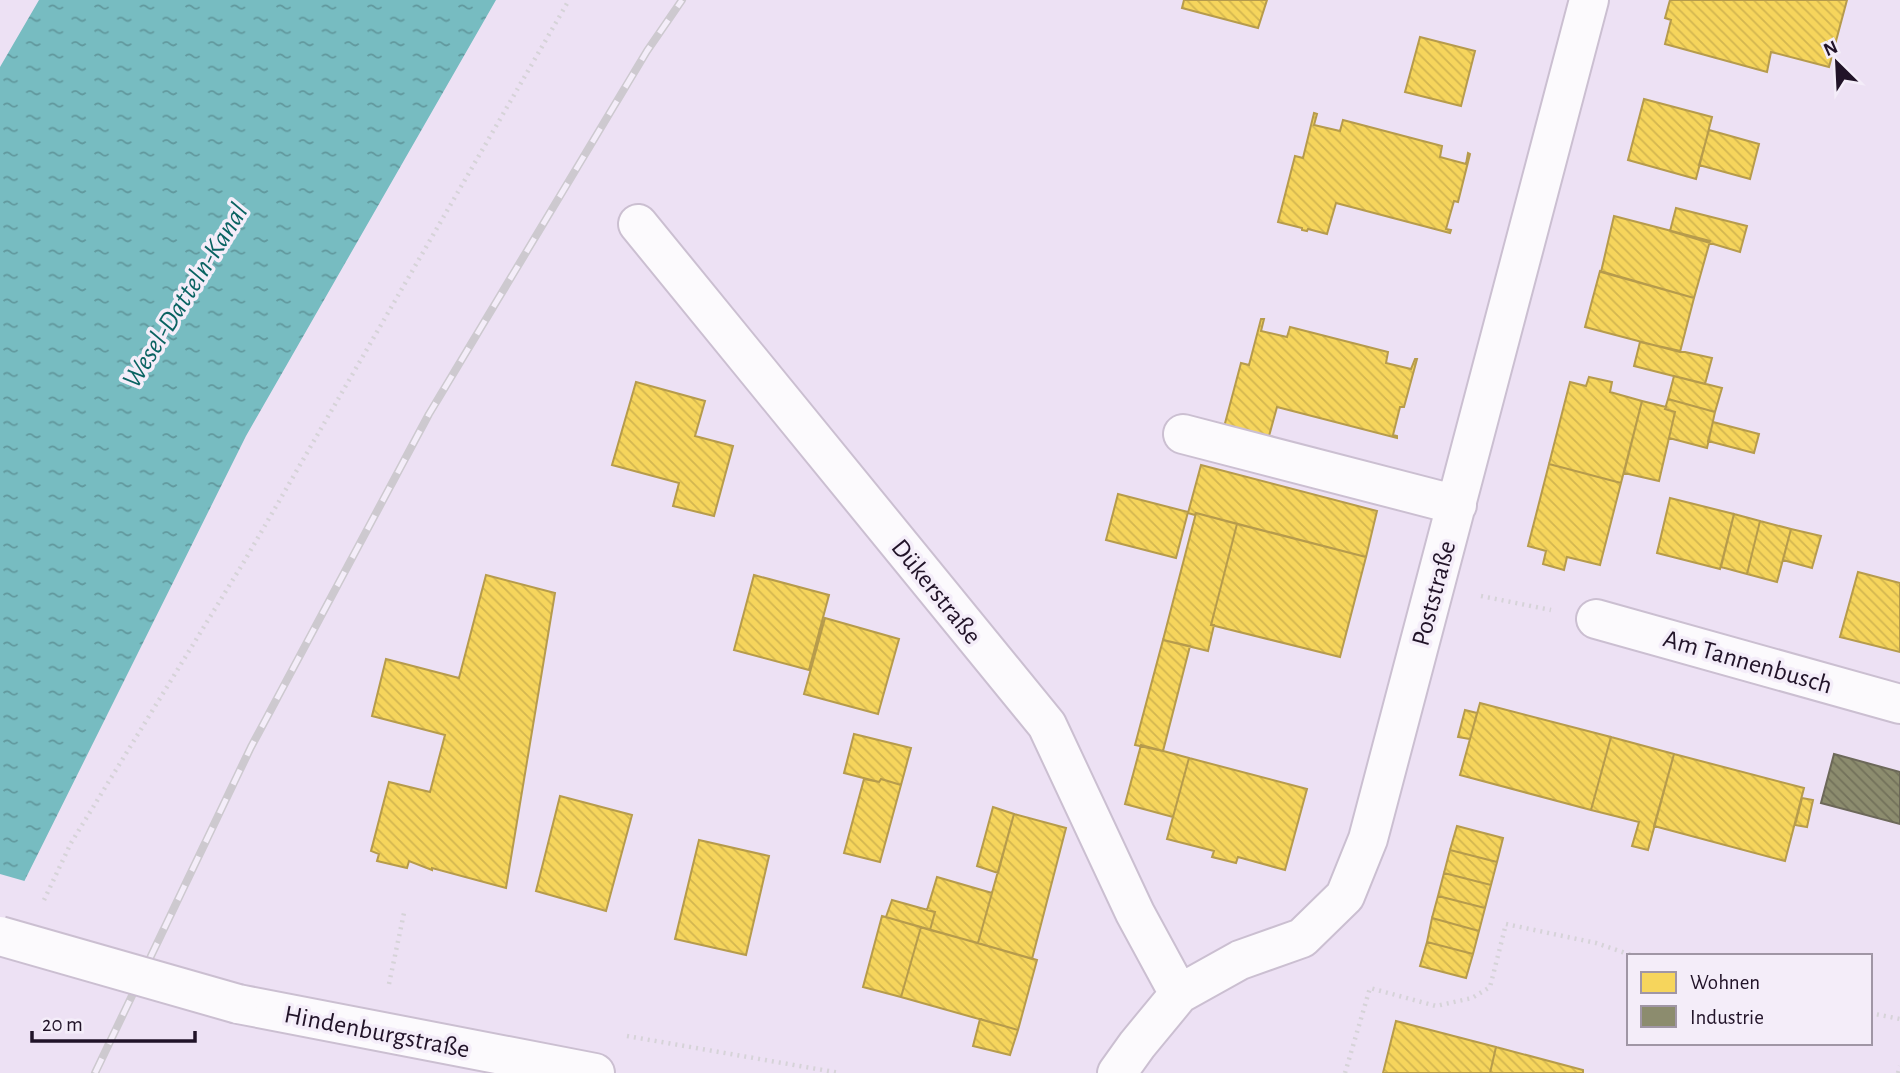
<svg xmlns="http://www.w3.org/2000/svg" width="1900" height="1073" font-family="'Alegreya Sans',sans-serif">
	<defs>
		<pattern id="water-ripples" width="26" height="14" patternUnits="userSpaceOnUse" patternTransform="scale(1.75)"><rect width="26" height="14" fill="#77bcc1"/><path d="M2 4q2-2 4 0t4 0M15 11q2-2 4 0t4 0" fill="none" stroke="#61989d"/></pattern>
		<pattern id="homes-back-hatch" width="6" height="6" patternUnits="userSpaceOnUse" patternTransform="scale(1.75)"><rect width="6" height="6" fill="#f6d55c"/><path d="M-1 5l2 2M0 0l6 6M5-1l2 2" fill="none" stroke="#d3b650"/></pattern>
		<pattern id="industry-back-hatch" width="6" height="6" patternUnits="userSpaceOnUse" patternTransform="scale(1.75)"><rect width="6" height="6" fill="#8c8c6e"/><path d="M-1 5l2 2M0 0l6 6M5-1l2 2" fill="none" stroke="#72715a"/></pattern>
	</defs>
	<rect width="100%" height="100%" fill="#ede1f4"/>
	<!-- water -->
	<path fill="url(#water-ripples)" d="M 39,0 L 496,0 L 246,436 L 0,930 L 0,67 Z"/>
	<!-- pier -->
	<path fill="#ede1f4" d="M 0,874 L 28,882 L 3,931 L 0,933 Z"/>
	<!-- homes -->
	<path fill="url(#homes-back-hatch)" stroke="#b69b4c" stroke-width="2" d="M 1184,0 L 1267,0 L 1258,28 L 1182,8 Z
		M 1670,0 L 1847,0 L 1829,67 L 1771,52 L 1767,72 L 1665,44 L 1671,20 L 1665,18 Z
		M 1420,37 L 1475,51 L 1461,106 L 1405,92 Z
		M 1644,99 L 1712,117 L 1696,179 L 1628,160 Z
		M 1314,113 L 1317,114 L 1314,125 L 1340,131 L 1343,120 L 1442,146 L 1440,157 L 1466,164 L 1468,153 L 1470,154 L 1458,202 L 1454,201 L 1446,229 L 1451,230 L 1450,233 L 1336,203 L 1327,234 L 1308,229 L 1307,231 L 1302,230 L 1302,228 L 1278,222 L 1295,156 L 1303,158 Z
		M 1709,130 L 1759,144 L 1750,179 L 1699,165 Z
		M 1676,208 L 1747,226 L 1740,252 L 1670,231 Z
		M 1614,216 L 1710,241 L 1694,298 L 1601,272 Z
		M 1600,271 L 1694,298 L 1680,352 L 1585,327 Z
		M 1261,319 L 1264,319 L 1261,331 L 1287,337 L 1290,327 L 1388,352 L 1386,363 L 1411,369 L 1415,359 L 1417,359 L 1404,407 L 1400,407 L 1393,435 L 1397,436 L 1397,438 L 1277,407 L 1269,436 L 1274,437 L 1274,440 L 1224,427 L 1241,363 L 1249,365 Z
		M 1640,342 L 1712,358 L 1705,384 L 1634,366 Z
		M 1674,376 L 1722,388 L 1715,412 L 1668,399 Z
		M 1589,377 L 1612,382 L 1610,392 L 1642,401 L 1621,483 L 1549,464 L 1570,382 L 1586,386 Z
		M 636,382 L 705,401 L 695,436 L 733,446 L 714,516 L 673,506 L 679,483 L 612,465 Z
		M 1668,399 L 1715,412 L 1707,448 L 1669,438 L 1675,412 L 1665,409 Z
		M 1642,401 L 1666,407 L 1665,409 L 1675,412 L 1659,481 L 1624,473 Z
		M 1713,422 L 1759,434 L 1754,453 L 1708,441 Z
		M 1549,464 L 1621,483 L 1600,565 L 1567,557 L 1564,570 L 1543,564 L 1546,551 L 1528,546 Z
		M 1201,465 L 1377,511 L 1366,557 L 1196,513 L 1195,515 L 1188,513 Z
		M 1118,494 L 1188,512 L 1176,558 L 1106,540 Z
		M 1670,498 L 1734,514 L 1720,569 L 1657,553 Z
		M 1196,513 L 1237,524 L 1211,625 L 1214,625 L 1208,651 L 1163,640 Z
		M 1734,514 L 1760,521 L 1747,574 L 1721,567 Z
		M 1760,521 L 1791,529 L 1777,582 L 1747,574 Z
		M 1237,524 L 1366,557 L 1340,657 L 1211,625 Z
		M 1791,529 L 1821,536 L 1812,568 L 1783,560 Z
		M 1858,572 L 1900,583 L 1900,652 L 1840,637 Z
		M 486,575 L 555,593 L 506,888 L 432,868 L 432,870 L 409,861 L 407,868 L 377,861 L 379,854 L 371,851 L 389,782 L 430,792 L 445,735 L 372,716 L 386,659 L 459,678 Z
		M 754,575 L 829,595 L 809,670 L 734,650 Z
		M 825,618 L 899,639 L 878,714 L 804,694 Z
		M 1163,640 L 1190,646 L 1163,751 L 1135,745 Z
		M 1480,703 L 1611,737 L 1591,810 L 1460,775 Z
		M 1465,710 L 1477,713 L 1470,739 L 1458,737 Z
		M 854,734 L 911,748 L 901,785 L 881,779 L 879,782 L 844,773 Z
		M 1611,737 L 1674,754 L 1648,850 L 1632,846 L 1639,822 L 1591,810 Z
		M 1141,745 L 1189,758 L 1173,817 L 1125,804 Z
		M 1674,754 L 1804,788 L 1785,861 L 1654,826 Z
		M 1189,758 L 1307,789 L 1285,870 L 1238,857 L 1236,863 L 1212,857 L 1214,851 L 1167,839 Z
		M 864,779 L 879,782 L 881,779 L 901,785 L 880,862 L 844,853 Z
		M 560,796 L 632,815 L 606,911 L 536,891 Z
		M 1802,798 L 1813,800 L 1807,827 L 1795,825 Z
		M 993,807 L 1014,814 L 998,873 L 977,866 Z
		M 1014,814 L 1066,828 L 1032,959 L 978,943 Z
		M 1457,826 L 1503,838 L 1497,862 L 1450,850 Z
		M 699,840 L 769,856 L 746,955 L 675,939 Z
		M 1450,850 L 1497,862 L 1491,885 L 1444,873 Z
		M 1444,873 L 1491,885 L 1485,908 L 1438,896 Z
		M 937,877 L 992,893 L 978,943 L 930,930 L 935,912 L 927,910 Z
		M 1438,896 L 1485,908 L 1479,931 L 1432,918 Z
		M 892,900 L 935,912 L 930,930 L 886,917 Z
		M 882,916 L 921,927 L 901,997 L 863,987 Z
		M 1432,918 L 1479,931 L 1473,954 L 1427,942 Z
		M 921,927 L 1037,960 L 1018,1030 L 901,997 Z
		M 1427,942 L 1473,954 L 1466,978 L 1420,966 Z
		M 980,1019 L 1018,1030 L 1010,1055 L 973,1046 Z
		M 1396,1021 L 1496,1047 L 1490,1073 L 1383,1073 Z
		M 1496,1047 L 1583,1070 L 1583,1073 L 1490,1073 Z"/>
	<!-- industry -->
	<path fill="url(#industry-back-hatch)" stroke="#6c6859" stroke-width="2" d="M 1834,754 L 1900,772 L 1900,824 L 1821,803 Z"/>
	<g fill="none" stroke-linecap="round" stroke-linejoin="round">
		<defs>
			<path id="minor" d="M 638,224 L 1047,725 L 1135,913 L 1179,994
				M 1183,434 L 1457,505
				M 1596,619 L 1900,704
				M 1117,1073 L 1137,1045 L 1179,994 L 1240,960 L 1302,938 L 1345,896 L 1368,839 L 1589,0"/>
			<path id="major" d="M 238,1004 L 595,1073"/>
		</defs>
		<!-- minor casing -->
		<use href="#minor" stroke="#cbbfd1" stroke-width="42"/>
		<!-- major casing -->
		<use href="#major" stroke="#cbbfd1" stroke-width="42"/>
		<!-- path -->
		<path stroke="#d6d3d8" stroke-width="4.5" stroke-dasharray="2 5" stroke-linecap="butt" d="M 1481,596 L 1551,610
			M 44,900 L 71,843 L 245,560 L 569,0
			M 389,984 L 404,913
			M 1870,1013 L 1900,1019
			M 627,1036 L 840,1073
			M 1345,1073 L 1370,988 L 1436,1006 L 1472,998 L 1490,987 L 1506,924 L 1596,943 L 1634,956
			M 1898,1073 L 1900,1066"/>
		<!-- minor -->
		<use href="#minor" stroke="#fcfafd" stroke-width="38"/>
		<!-- major -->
		<use href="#major" stroke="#fcfafd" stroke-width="38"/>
		<defs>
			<path id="rail" d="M 95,1073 L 251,747 L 429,414 L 647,51 L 682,0"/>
		</defs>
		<!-- rail casing -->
		<use href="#rail" stroke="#cdc9cf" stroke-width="8"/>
		<!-- rail -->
		<use href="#rail" stroke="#f4edf9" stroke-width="5" stroke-dasharray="16" stroke-linecap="butt"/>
		<defs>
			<path id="major-bridge" d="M 0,936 L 238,1004"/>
		</defs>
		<!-- major-bridge casing -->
		<use href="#major-bridge" stroke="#cbbfd1" stroke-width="42" stroke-linecap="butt"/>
		<!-- major-bridge -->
		<use href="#major-bridge" stroke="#fcfafd" stroke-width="38"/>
	</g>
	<g text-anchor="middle" stroke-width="7" stroke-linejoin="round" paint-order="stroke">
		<!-- street labels -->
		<g font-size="26" fill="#211328" stroke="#f4edf9">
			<text transform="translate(937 591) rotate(51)" y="9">Dükerstraße</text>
			<text transform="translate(1433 593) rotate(-75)" y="9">Poststraße</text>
			<text transform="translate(1748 661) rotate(16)" y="9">Am Tannenbusch</text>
			<text transform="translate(377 1031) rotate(11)" y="9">Hindenburgstraße</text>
		</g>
		<!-- water labels -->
		<g font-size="28" font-style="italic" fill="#0a6362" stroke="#f4edf9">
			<text transform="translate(184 295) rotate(-58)" y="10">Wesel-Datteln-Kanal</text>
		</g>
	</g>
	<!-- legend -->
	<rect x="1627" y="954" width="245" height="91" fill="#f4edf9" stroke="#a096a5" stroke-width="2"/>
	<rect x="1641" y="972" width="35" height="21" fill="#f6d55c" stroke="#a096a5" stroke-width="2"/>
	<text x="1690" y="989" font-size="21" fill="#211328">Wohnen</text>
	<rect x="1641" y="1006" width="35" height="21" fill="#8c8c6e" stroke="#a096a5" stroke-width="2"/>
	<text x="1690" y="1024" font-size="21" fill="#211328">Industrie</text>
	<!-- north arrow -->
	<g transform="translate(1837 63) rotate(336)" stroke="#f4edf9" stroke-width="5" paint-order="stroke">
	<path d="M0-5L12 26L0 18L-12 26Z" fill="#211328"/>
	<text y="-10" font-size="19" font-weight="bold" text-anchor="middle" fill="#211328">N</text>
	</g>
	<!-- scale -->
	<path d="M32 1031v10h163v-10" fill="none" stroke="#211328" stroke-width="3.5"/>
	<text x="42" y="1031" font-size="21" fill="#211328" stroke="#f4edf9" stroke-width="5" paint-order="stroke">20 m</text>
</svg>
